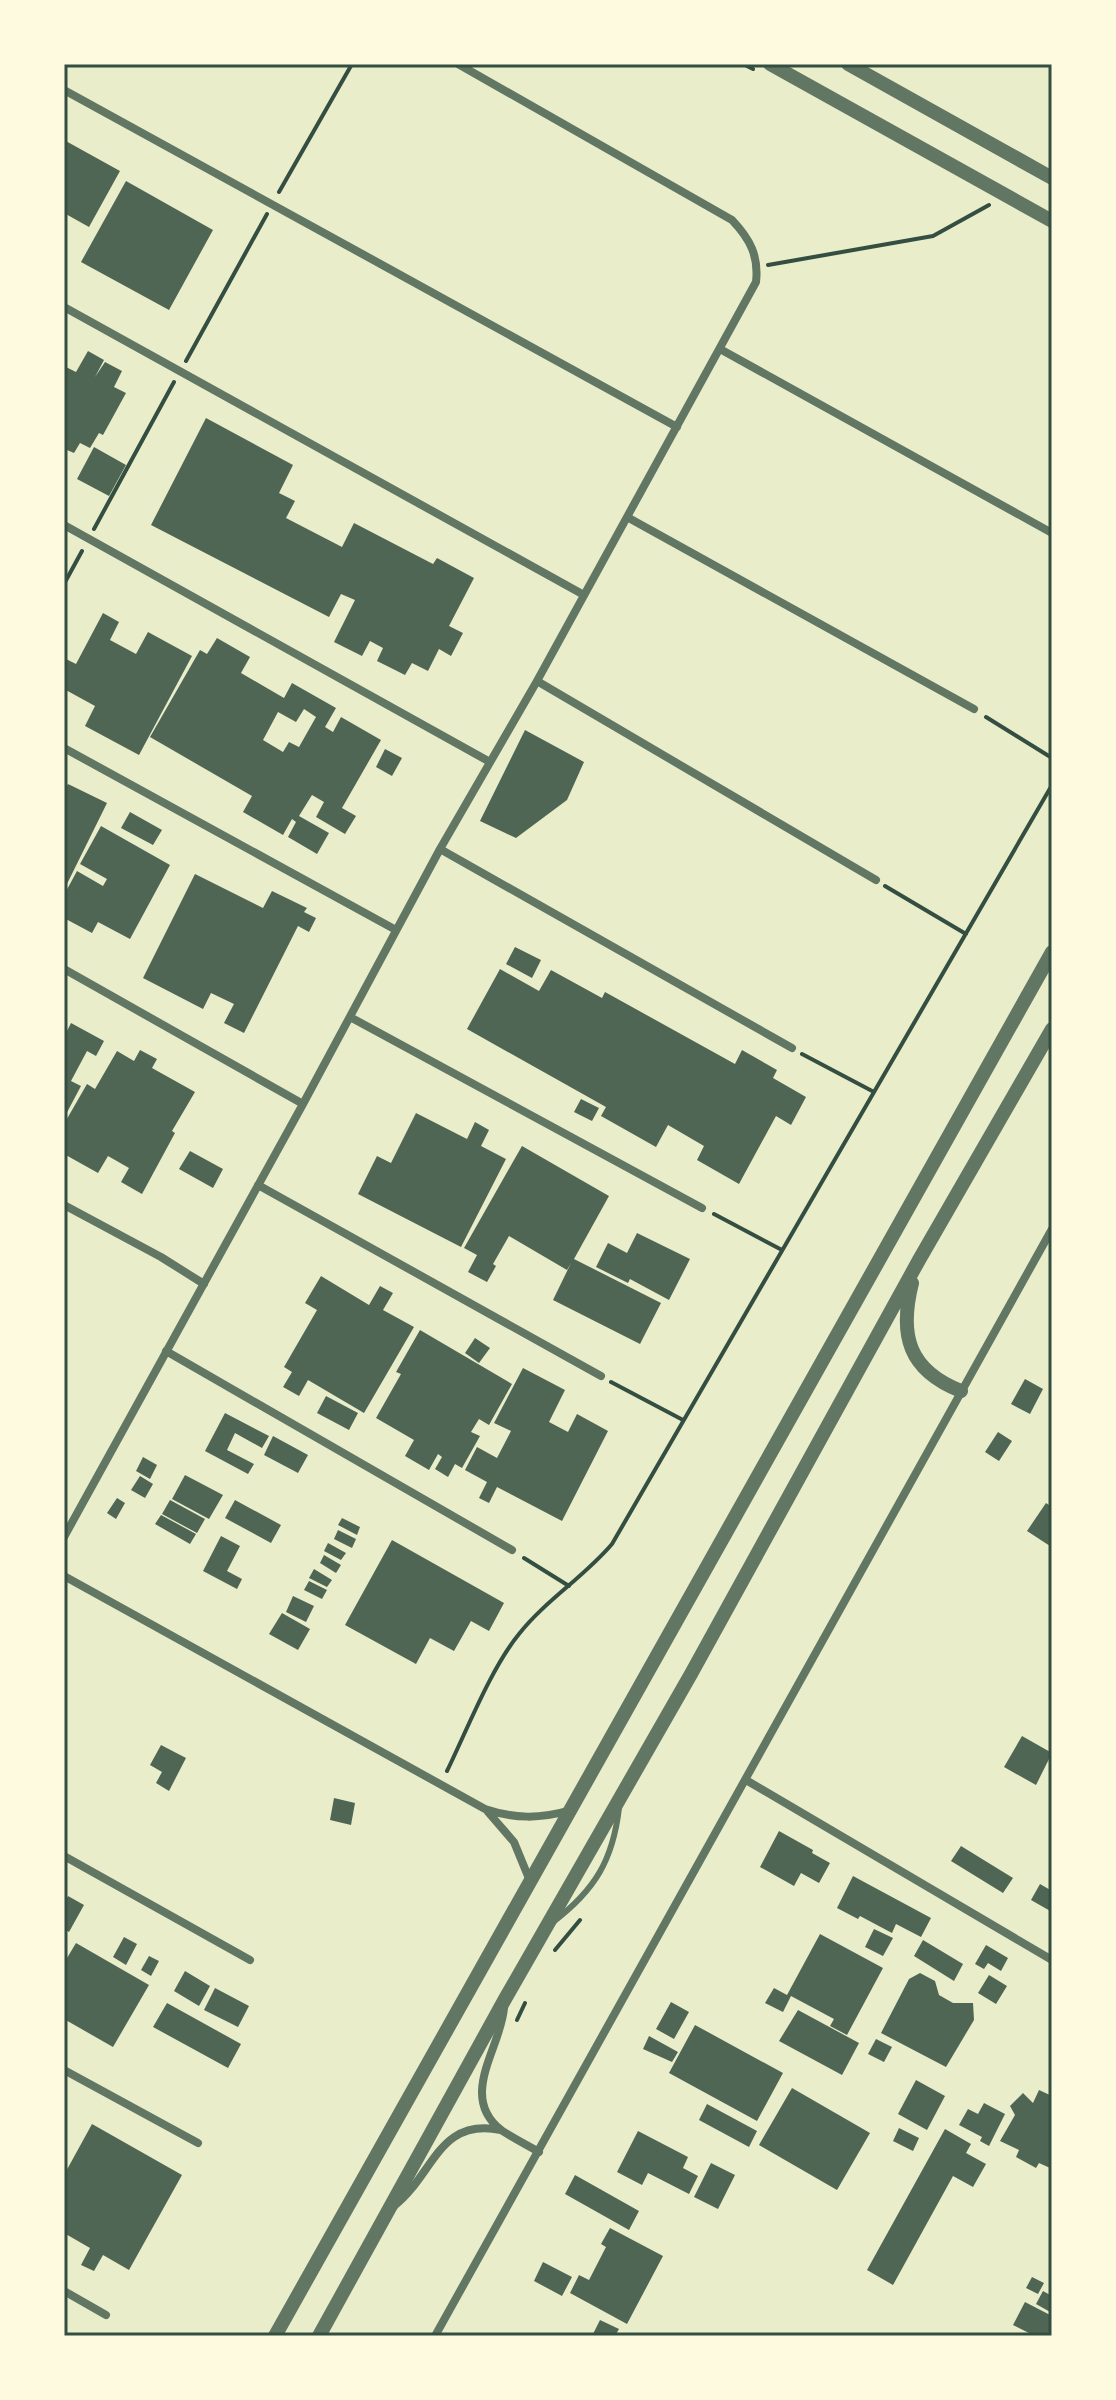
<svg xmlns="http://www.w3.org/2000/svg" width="1116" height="2400" font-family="'Roboto Serif',serif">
	<rect width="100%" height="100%" fill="#e9edc9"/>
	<!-- building -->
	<path fill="#4f6655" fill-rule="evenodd" d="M 64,140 L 120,171 L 89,227 L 64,213 Z
		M 126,181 L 213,230 L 169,310 L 81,262 Z
		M 88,351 L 104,360 L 95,377 L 105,362 L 122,371 L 114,387 L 126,393 L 103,435 L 99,433 L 90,448 L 80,443 L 74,453 L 67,450 L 64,456 L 64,366 L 76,372 Z
		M 206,418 L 293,465 L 279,493 L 295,501 L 286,518 L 342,547 L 354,523 L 433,564 L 437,558 L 474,578 L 449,626 L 463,633 L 451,656 L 439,649 L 428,671 L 412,663 L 405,675 L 377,661 L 383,648 L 370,641 L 362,656 L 334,642 L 355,600 L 341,594 L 329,617 L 151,525 Z
		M 94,447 L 126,465 L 109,496 L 77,479 Z
		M 103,613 L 119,622 L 110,640 L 136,654 L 148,632 L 192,656 L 139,755 L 85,726 L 95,706 L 64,689 L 64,658 L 76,664 Z
		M 217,638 L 250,657 L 241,673 L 284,698 L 292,683 L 336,708 L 325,727 L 333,732 L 341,717 L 381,740 L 342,808 L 356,816 L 345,834 L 316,817 L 324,802 L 312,795 L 299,816 L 329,833 L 317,854 L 288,837 L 296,822 L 292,819 L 283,835 L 243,812 L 252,796 L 150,737 L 200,650 L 207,654 ZM 304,709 L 316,717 L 299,747 L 289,742 L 283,752 L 263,740 L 278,712 L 296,722 Z
		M 525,730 L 584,762 L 567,800 L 516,838 L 480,821 Z
		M 385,749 L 402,758 L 392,776 L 376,767 Z
		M 68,784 L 107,803 L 64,890 L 64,791 Z
		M 130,812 L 162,830 L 153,845 L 121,828 Z
		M 101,826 L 170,865 L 130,939 L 98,922 L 92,933 L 64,918 L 64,895 L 77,871 L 103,886 L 107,879 L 80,864 Z
		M 195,874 L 263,908 L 272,891 L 307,908 L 304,912 L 316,918 L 309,932 L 298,926 L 244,1033 L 224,1023 L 234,1004 L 211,993 L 203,1009 L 143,978 Z
		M 515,947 L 541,960 L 532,978 L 506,964 Z
		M 500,969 L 539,991 L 551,970 L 602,998 L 605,992 L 735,1064 L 742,1050 L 777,1070 L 773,1078 L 806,1097 L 791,1125 L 776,1116 L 739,1184 L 697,1160 L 704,1146 L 668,1125 L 656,1147 L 601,1116 L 606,1107 L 467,1029 Z
		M 71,1023 L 104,1041 L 96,1056 L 87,1051 L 71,1081 L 81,1086 L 64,1118 L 64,1037 Z
		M 140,1050 L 157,1059 L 152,1068 L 195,1092 L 172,1131 L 175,1133 L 142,1194 L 121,1182 L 129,1168 L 108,1156 L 98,1173 L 64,1154 L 64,1124 L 87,1084 L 95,1089 L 117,1051 L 134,1061 Z
		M 581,1099 L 599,1108 L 592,1121 L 574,1112 Z
		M 416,1113 L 467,1139 L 475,1122 L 489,1130 L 481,1146 L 506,1159 L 461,1247 L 358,1194 L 377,1156 L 391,1163 Z
		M 522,1146 L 609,1196 L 574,1259 L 661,1303 L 640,1344 L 553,1300 L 571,1263 L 567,1270 L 509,1236 L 493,1264 L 496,1266 L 487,1282 L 468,1272 L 477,1255 L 464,1248 Z
		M 190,1151 L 223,1169 L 213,1188 L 179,1169 Z
		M 637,1233 L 690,1259 L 669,1300 L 630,1279 L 628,1283 L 596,1267 L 608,1243 L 627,1253 Z
		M 321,1276 L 369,1305 L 380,1286 L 393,1293 L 383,1310 L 414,1327 L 364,1413 L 308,1380 L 299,1396 L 283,1387 L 292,1372 L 284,1367 L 317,1310 L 305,1303 Z
		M 420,1330 L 512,1384 L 489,1425 L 479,1419 L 471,1432 L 480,1436 L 462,1468 L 455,1464 L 448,1477 L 435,1469 L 442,1457 L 438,1454 L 429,1470 L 405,1456 L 414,1440 L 376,1418 L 401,1374 L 396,1372 Z
		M 475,1338 L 490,1348 L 479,1363 L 465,1353 Z
		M 523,1368 L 565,1390 L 549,1422 L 568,1432 L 577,1414 L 608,1431 L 562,1521 L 497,1487 L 489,1503 L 479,1498 L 487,1482 L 465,1470 L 477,1447 L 497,1458 L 511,1431 L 494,1423 Z
		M 1025,1379 L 1043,1389 L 1030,1414 L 1011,1404 Z
		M 326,1396 L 358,1413 L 349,1430 L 317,1413 Z
		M 225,1413 L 269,1436 L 262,1448 L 235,1433 L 227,1450 L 254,1464 L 248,1474 L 205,1451 Z
		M 998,1432 L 1012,1441 L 999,1461 L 985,1452 Z
		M 273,1436 L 308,1455 L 298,1473 L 264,1455 Z
		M 143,1457 L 157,1465 L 150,1479 L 136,1471 Z
		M 185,1475 L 223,1495 L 209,1519 L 172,1499 Z
		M 140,1476 L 153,1484 L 145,1498 L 131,1490 Z
		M 117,1498 L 125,1503 L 116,1519 L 107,1513 Z
		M 170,1500 L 205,1519 L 197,1533 L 162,1514 Z
		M 235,1500 L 281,1525 L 271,1543 L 225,1518 Z
		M 1046,1503 L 1052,1507 L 1052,1543 L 1050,1546 L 1027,1531 Z
		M 161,1515 L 196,1534 L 190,1544 L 155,1524 Z
		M 342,1518 L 360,1527 L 357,1535 L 338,1525 Z
		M 338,1530 L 356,1539 L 352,1548 L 334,1539 Z
		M 221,1536 L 240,1546 L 227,1571 L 242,1579 L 237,1589 L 203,1571 Z
		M 392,1540 L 504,1603 L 489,1631 L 471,1621 L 454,1651 L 430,1638 L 416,1664 L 345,1625 Z
		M 328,1543 L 346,1553 L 341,1560 L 324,1551 Z
		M 324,1555 L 341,1565 L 336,1573 L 320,1563 Z
		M 314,1569 L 332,1580 L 327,1587 L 309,1578 Z
		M 309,1581 L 327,1590 L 322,1599 L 304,1590 Z
		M 293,1596 L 314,1606 L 306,1622 L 286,1612 Z
		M 282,1613 L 310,1629 L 298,1650 L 269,1634 Z
		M 1022,1736 L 1052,1753 L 1036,1785 L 1004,1767 Z
		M 161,1745 L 186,1758 L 169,1791 L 156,1783 L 162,1772 L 150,1765 Z
		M 334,1798 L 355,1803 L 351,1825 L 330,1820 Z
		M 779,1831 L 813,1850 L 812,1853 L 830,1863 L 819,1883 L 801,1873 L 794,1886 L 760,1867 Z
		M 961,1846 L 1013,1878 L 1003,1893 L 951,1861 Z
		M 853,1876 L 931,1918 L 921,1937 L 896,1924 L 892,1933 L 860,1916 L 858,1919 L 837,1908 Z
		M 1040,1884 L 1052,1891 L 1052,1912 L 1031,1900 Z
		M 68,1896 L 84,1905 L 69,1932 L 64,1929 L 64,1904 Z
		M 874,1929 L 893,1938 L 883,1956 L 865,1947 Z
		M 820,1934 L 883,1968 L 847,2035 L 830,2026 L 834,2019 L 791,1996 L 783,2012 L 765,2003 L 774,1988 L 787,1995 Z
		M 124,1937 L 137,1944 L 126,1965 L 113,1957 Z
		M 923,1940 L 963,1964 L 954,1981 L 914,1956 Z
		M 76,1943 L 149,1985 L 113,2047 L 64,2019 L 64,1963 Z
		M 986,1945 L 1008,1958 L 1001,1971 L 988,1963 L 984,1969 L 975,1964 Z
		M 149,1956 L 159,1961 L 151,1976 L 141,1970 Z
		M 185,1971 L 210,1986 L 199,2006 L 174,1991 Z
		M 920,1973 L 935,1981 L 939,1995 L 953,2003 L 973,2003 L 974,2020 L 946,2067 L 881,2033 L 909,1979 Z
		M 989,1975 L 1007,1986 L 996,2004 L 978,1993 Z
		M 215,1988 L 249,2006 L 238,2027 L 204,2010 Z
		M 671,2002 L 689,2012 L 674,2039 L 656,2029 Z
		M 167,2003 L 241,2044 L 228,2068 L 153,2027 Z
		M 798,2010 L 859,2043 L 842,2075 L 779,2041 Z
		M 695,2025 L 783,2073 L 757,2121 L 669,2073 Z
		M 649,2036 L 678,2052 L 672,2062 L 643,2049 Z
		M 876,2039 L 892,2047 L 884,2062 L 868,2054 Z
		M 916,2080 L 945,2096 L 927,2130 L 898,2114 Z
		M 792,2088 L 870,2133 L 837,2190 L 759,2145 Z
		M 1039,2090 L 1052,2096 L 1052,2163 L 1050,2168 L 1039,2163 L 1036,2168 L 1016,2157 L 1019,2150 L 1000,2141 L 1015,2115 L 1010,2106 L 1023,2093 L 1033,2103 Z
		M 984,2103 L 1005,2114 L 989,2146 L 980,2141 L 982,2137 L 959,2125 L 968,2109 L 978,2114 Z
		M 707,2104 L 757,2131 L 749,2147 L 699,2120 Z
		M 92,2124 L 182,2175 L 129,2270 L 103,2255 L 94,2271 L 81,2265 L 90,2248 L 64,2233 L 64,2175 Z
		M 899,2128 L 919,2138 L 913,2151 L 893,2141 Z
		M 945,2129 L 971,2144 L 966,2153 L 986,2164 L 973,2187 L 953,2176 L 893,2285 L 867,2270 Z
		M 638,2131 L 688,2157 L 683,2168 L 698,2176 L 689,2194 L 648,2173 L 642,2185 L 617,2172 Z
		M 711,2163 L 735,2175 L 718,2209 L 694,2197 Z
		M 575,2175 L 639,2211 L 629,2230 L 565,2194 Z
		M 610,2228 L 663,2256 L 627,2324 L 570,2293 L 579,2275 L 589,2280 L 606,2247 L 601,2244 Z
		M 543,2262 L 572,2277 L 562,2296 L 534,2281 Z
		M 1032,2277 L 1044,2283 L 1038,2294 L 1026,2288 Z
		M 1043,2291 L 1052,2296 L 1052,2313 L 1036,2304 Z
		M 1025,2302 L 1052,2316 L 1052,2336 L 1035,2336 L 1013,2325 Z
		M 600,2320 L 619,2329 L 615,2336 L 592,2336 Z"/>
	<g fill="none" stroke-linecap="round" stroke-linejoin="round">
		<!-- path -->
		<path stroke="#344e41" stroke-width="4" d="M 743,64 L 753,69
			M 279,192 L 352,64
			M 768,265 L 933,236 L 989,205
			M 186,361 L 267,214
			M 94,529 L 174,382
			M 64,584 L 82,551
			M 986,717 L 1052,758
			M 885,886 L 966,934
			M 802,1054 L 874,1092
			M 714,1214 L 782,1250
			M 611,1382 L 683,1420
			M 524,1558 L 569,1586
			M 447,1771 C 467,1730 491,1668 519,1634 C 546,1600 584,1577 612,1544 L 1052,785
			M 555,1950 L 580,1920
			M 517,2020 L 525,2003"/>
		<!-- service -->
		<path stroke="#617663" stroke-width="6" d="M 553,1922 C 595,1890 613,1860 619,1808"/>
		<!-- minor -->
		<path stroke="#617663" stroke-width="8" d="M 64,90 L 677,427
			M 64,307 L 584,595
			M 720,349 L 1052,533
			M 627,517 L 974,709
			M 64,525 L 490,762
			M 537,681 L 876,880
			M 64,748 L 396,930
			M 440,849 L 792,1048
			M 64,969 L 303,1104
			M 350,1017 L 702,1208
			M 258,1185 L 601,1376
			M 64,1205 L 161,1257 L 204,1284
			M 166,1351 L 512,1550
			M 64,1537 L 303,1104 L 440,849 L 537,681 L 756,282 C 759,256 750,239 732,220 L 458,64
			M 64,1576 L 485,1809 C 515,1819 540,1819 571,1810
			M 746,1780 L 1052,1960
			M 488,1812 L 514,1842 L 530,1881
			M 64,1856 L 250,1960
			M 504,2008 C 501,2048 458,2096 501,2130 C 513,2138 527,2145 539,2152
			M 64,2070 L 198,2143
			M 394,2206 C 434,2175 438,2117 501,2130
			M 64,2291 L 106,2315
			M 435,2336 L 1052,1229"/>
		<!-- tertiary -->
		<path stroke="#617663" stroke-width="14" d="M 770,64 L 1052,221
			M 848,64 L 1052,178
			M 912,1283 C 899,1335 908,1370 961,1391
			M 275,2336 L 1052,952
			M 319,2336 L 505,1999 L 691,1674 L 919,1260 L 1052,1029"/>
	</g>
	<!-- border -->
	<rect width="1116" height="2400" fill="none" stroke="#fefae0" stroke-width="132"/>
	<rect x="66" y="66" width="984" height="2268" fill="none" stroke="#344e41" stroke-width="3"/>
</svg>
